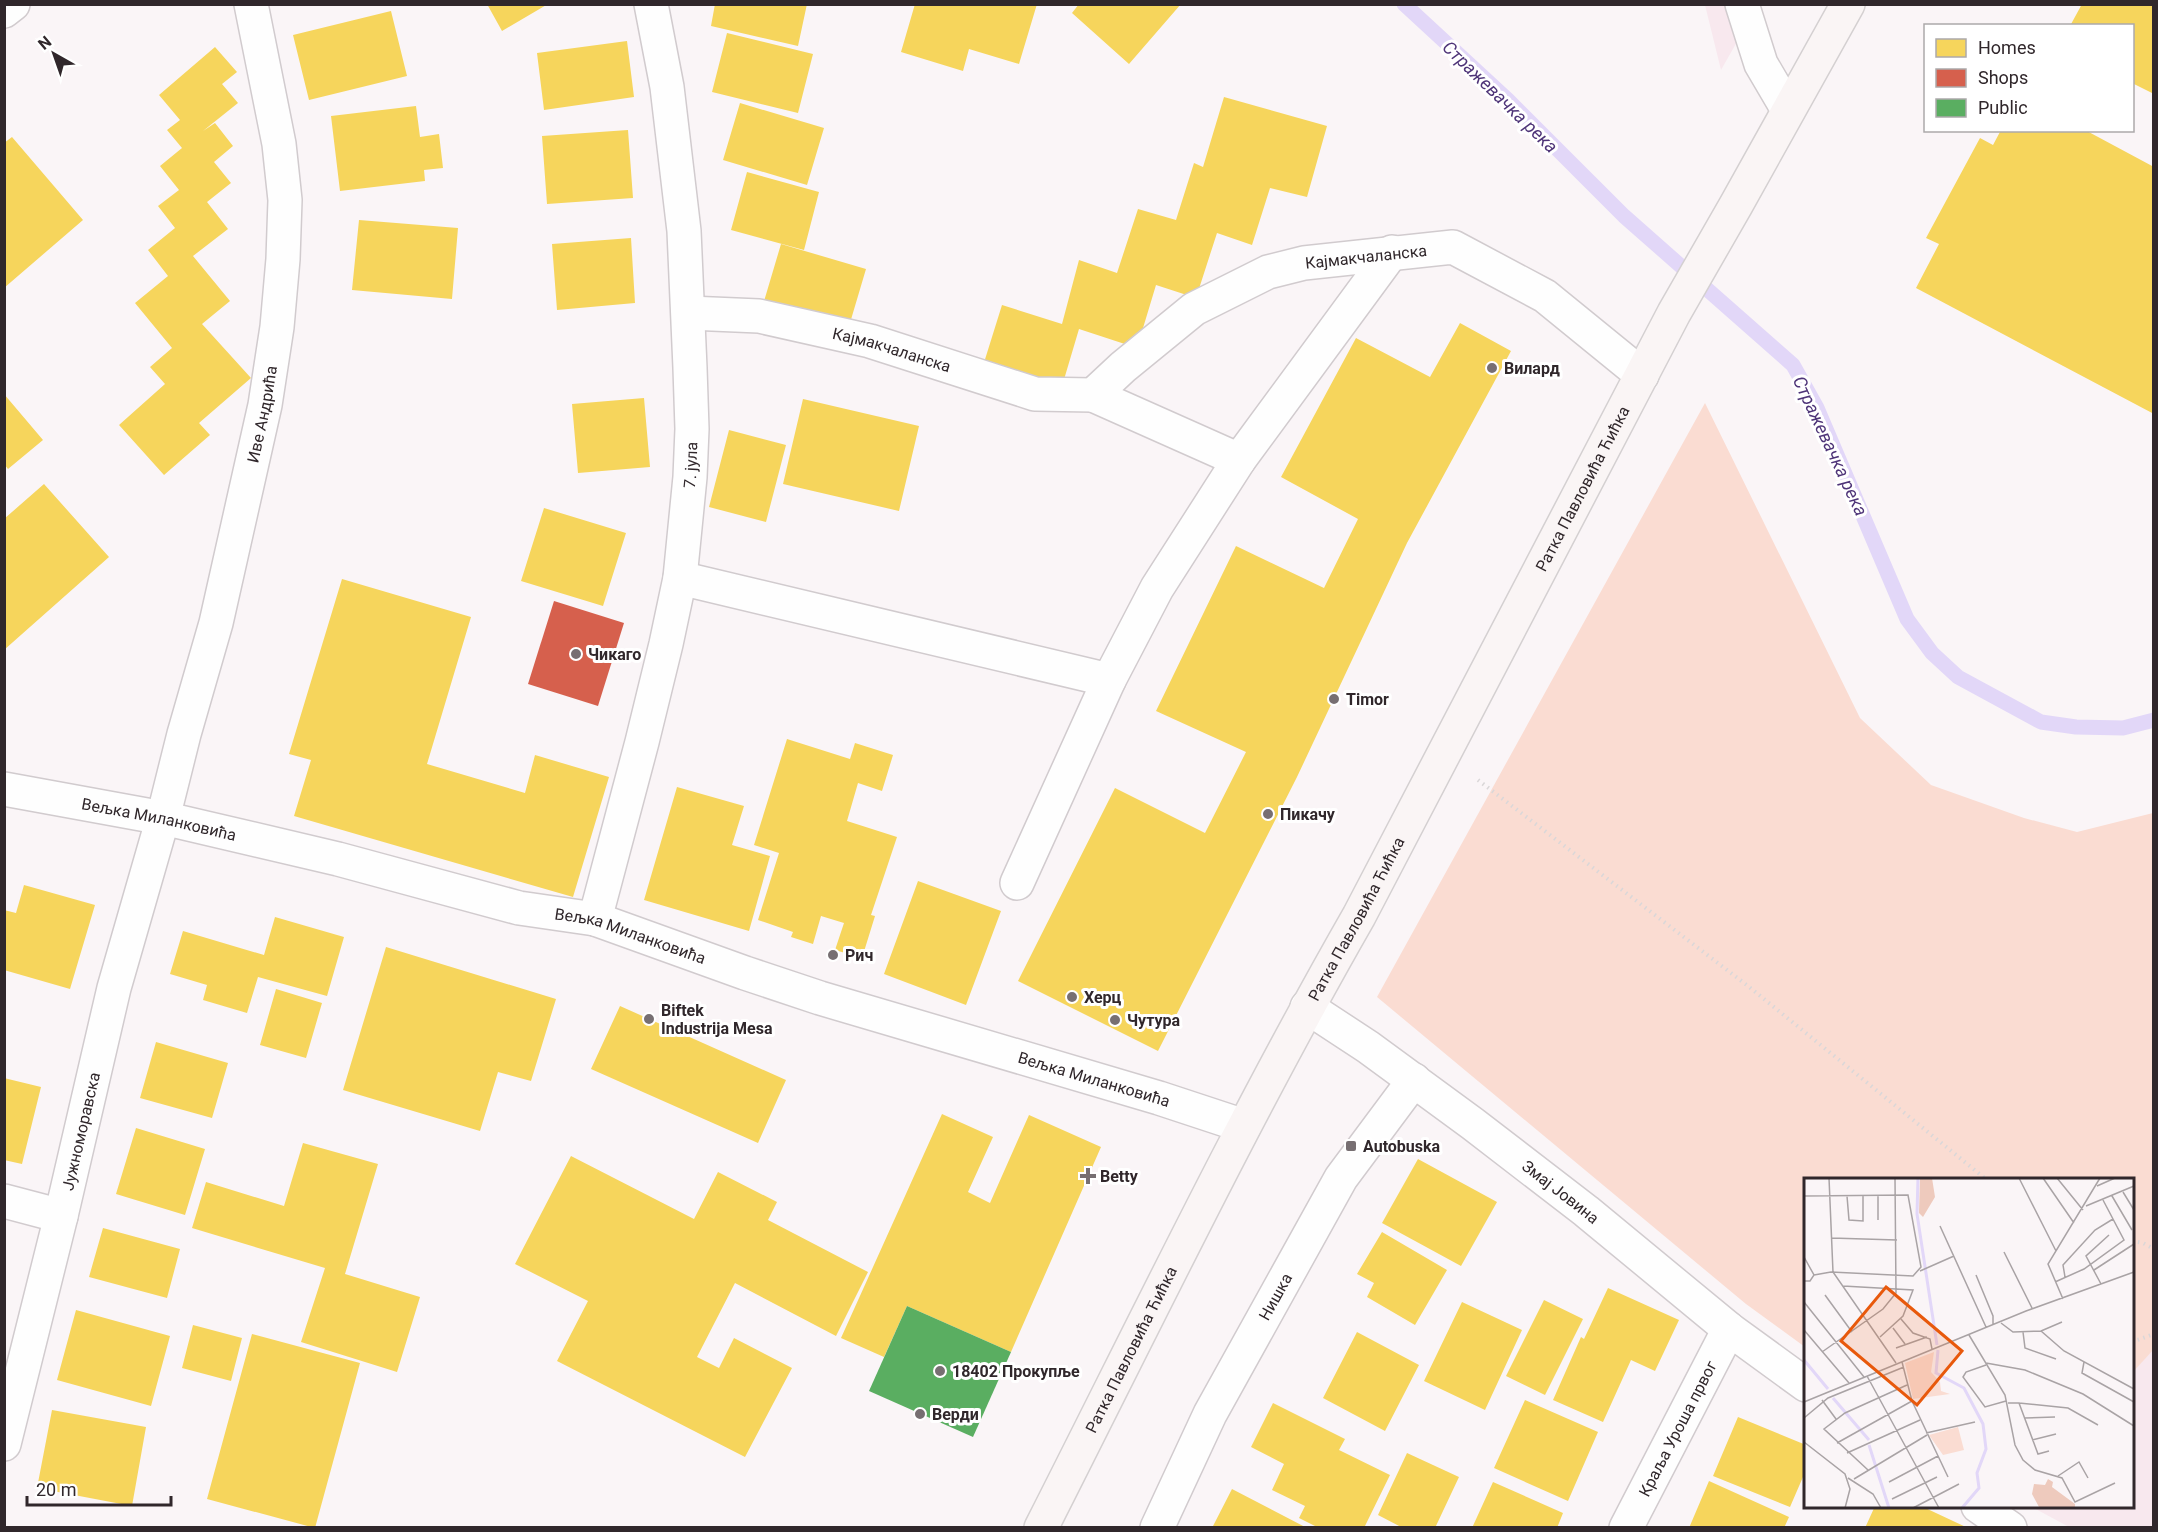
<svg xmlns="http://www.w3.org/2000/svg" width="2158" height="1532" font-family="Roboto,sans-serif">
	<rect width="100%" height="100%" fill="#faf5f7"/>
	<!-- built -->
	<path fill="#f8e8ee" d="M 1705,5 L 1758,5 L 1721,70 Z
		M 2153,1349 L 2153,1527 L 2069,1527 L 2032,1507 L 2132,1506 L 2133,1372 Z"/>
	<!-- green -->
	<path fill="#fadcd2" d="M 1705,403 L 1860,718 L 1931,785 L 2024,818 L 2077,832 L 2153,813 L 2154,1349 L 2133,1372 L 2132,1180 L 1806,1180 L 1805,1347 L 1746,1304 L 1377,997 Z"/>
	<!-- homes -->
	<path fill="#f6d55c" d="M 487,4 L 548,4 L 502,31 Z
		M 715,4 L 807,4 L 798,46 L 711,26 Z
		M 915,4 L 1037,4 L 1019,64 L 969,49 L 963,71 L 901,52 Z
		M 1079,4 L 1181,4 L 1129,64 L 1072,13 Z
		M 2082,4 L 2154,4 L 2154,94 L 2132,83 L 2132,26 L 2070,26 Z
		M 391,11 L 407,76 L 309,100 L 293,35 Z
		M 727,33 L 813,54 L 798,113 L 712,92 Z
		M 627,41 L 634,97 L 544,110 L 537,53 Z
		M 215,47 L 237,72 L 222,84 L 238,103 L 203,131 L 215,123 L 233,146 L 214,162 L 231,183 L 207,202 L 228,229 L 193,256 L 230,301 L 202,324 L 251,378 L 199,423 L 210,435 L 164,475 L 119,425 L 165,384 L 150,367 L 172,348 L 135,303 L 168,276 L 148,250 L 175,228 L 158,206 L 179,190 L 160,166 L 182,148 L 167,130 L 180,120 L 159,95 Z
		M 1224,97 L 1327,126 L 1307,197 L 1270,188 L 1252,245 L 1217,233 L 1196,298 L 1156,285 L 1137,348 L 1079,329 L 1060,393 L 982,369 L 1002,305 L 1062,324 L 1079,260 L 1117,273 L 1138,209 L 1176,220 L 1194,163 L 1203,167 Z
		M 740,103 L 824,128 L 807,185 L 723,160 Z
		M 416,106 L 420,137 L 439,134 L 443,168 L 424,170 L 425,181 L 340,191 L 331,116 Z
		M 628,130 L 633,198 L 547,204 L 542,136 Z
		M 2001,130 L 2085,130 L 2154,167 L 2154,414 L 1916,288 L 1939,244 L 1926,238 L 1980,138 L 1993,145 Z
		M 12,137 L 83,220 L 4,288 L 4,143 Z
		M 747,172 L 819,192 L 804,250 L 731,230 Z
		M 359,220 L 458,228 L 452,299 L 352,290 Z
		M 631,238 L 635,303 L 557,310 L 552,244 Z
		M 781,244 L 866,269 L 847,333 L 762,308 Z
		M 1460,323 L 1511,351 L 1407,543 L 1297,777 L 1158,1051 L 1018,981 L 1115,788 L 1205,833 L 1246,752 L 1156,711 L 1236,546 L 1324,588 L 1358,519 L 1281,477 L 1356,338 L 1430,377 Z
		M 4,394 L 43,440 L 8,469 L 4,464 Z
		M 644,398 L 650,467 L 578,473 L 572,404 Z
		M 803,399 L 919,426 L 899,511 L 783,484 Z
		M 729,430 L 786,445 L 766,522 L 709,507 Z
		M 44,484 L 109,557 L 4,650 L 4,519 Z
		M 544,508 L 626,533 L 603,606 L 521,581 Z
		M 342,579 L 471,617 L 427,764 L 525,793 L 535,755 L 609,777 L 573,897 L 294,816 L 311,760 L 289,754 Z
		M 787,739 L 850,759 L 855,743 L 893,755 L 882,791 L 858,783 L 847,821 L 897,837 L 871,915 L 875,916 L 862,958 L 835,950 L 844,923 L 821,916 L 813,944 L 791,937 L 793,932 L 758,920 L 779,853 L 754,845 Z
		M 677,787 L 744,806 L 732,845 L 770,856 L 749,931 L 644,900 Z
		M 918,881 L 1001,911 L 966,1005 L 884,974 Z
		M 24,885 L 95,905 L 70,989 L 4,970 L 4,910 L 16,913 Z
		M 275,917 L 344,937 L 327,996 L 258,977 L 247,1013 L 203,1000 L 207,985 L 170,974 L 183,931 L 264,955 Z
		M 386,947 L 556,999 L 531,1081 L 498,1072 L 480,1131 L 343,1090 Z
		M 276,989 L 322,1003 L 306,1058 L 260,1045 Z
		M 620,1006 L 786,1080 L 758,1143 L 591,1069 Z
		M 156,1042 L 228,1063 L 212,1118 L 140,1098 Z
		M 4,1078 L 41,1087 L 22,1164 L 4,1160 Z
		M 942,1114 L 993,1137 L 968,1192 L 990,1203 L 1029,1115 L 1101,1147 L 1011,1352 L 907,1306 L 884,1357 L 841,1338 Z
		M 136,1128 L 205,1149 L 185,1215 L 116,1194 Z
		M 303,1143 L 378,1164 L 345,1274 L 420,1297 L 397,1372 L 301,1342 L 325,1268 L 192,1228 L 206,1182 L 284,1206 Z
		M 571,1156 L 694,1219 L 718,1172 L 777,1202 L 768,1220 L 868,1272 L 836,1336 L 735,1283 L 697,1357 L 719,1368 L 734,1338 L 792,1368 L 745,1457 L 557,1361 L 588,1301 L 515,1264 Z
		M 1418,1159 L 1497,1202 L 1461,1266 L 1382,1223 Z
		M 103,1228 L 180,1249 L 167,1298 L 89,1277 Z
		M 1382,1232 L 1447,1270 L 1415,1325 L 1367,1297 L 1374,1283 L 1357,1274 Z
		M 1608,1288 L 1679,1320 L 1655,1371 L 1631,1360 L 1603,1422 L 1553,1400 L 1581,1337 L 1584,1339 Z
		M 1544,1300 L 1583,1319 L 1545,1395 L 1506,1376 Z
		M 1462,1302 L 1522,1330 L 1485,1410 L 1424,1381 Z
		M 76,1310 L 170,1336 L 151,1406 L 57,1380 Z
		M 193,1325 L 242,1338 L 231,1381 L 182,1368 Z
		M 1357,1332 L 1419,1365 L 1385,1431 L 1323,1398 Z
		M 252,1334 L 360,1363 L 315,1528 L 207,1499 Z
		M 1525,1400 L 1598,1432 L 1568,1501 L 1494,1468 Z
		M 1273,1403 L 1345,1439 L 1339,1450 L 1390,1475 L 1364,1528 L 1319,1528 L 1299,1518 L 1305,1506 L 1272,1490 L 1284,1464 L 1251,1447 Z
		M 52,1410 L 146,1427 L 132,1506 L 37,1488 Z
		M 1738,1417 L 1806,1445 L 1806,1470 L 1790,1507 L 1713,1476 Z
		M 1407,1453 L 1459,1477 L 1435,1528 L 1403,1528 L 1378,1515 Z
		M 1709,1481 L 1789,1517 L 1784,1528 L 1689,1528 Z
		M 1493,1482 L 1563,1513 L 1557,1528 L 1472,1528 Z
		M 1232,1489 L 1307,1528 L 1212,1528 Z
		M 1875,1506 L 1921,1506 L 1968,1528 L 1865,1528 Z"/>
	<!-- shops -->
	<path fill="#d6604d" d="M 554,601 L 624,623 L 598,706 L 528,684 Z"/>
	<!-- public -->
	<path fill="#5aae61" d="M 907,1306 L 1011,1352 L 973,1437 L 869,1391 Z"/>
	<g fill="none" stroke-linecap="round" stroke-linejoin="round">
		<!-- stream -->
		<path stroke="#e2d7f8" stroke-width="15" d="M 1404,4 L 1508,100 L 1624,216 L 1793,365 L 1817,408 L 1907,619 L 1932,653 L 1958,677 L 2041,722 L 2076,727 L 2123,728 L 2154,720"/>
		<defs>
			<g id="minor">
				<path d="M 1742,4 L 1761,64 L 1788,110"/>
				<path d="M 4,11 L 13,4"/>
				<path id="s1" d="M 689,313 L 759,316 L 870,341 L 1035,394 L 1093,395 L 1123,367 L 1194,309 L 1268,272 L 1304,263 L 1453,247 L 1545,296 L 1642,375"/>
				<path d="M 1093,395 L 1239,460"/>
				<path d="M 680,578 L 1109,680"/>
				<path id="s2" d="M 4,789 L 163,818 L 338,859 L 519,908 L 595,919 L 745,973 L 820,998 L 1159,1098 L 1244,1126"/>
				<path d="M 1017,883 L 1109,680 L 1157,588 L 1239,460 L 1392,252"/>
				<path id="s3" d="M 595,919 L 642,742 L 666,644 L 680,578 L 690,477 L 692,429 L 690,368 L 684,231 L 667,87 L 651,4"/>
				<path id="s4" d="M 1307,1007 L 1368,1047 L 1473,1124 L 1586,1211 L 1729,1329 L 1806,1385"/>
				<path d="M 4,1201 L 61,1216"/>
				<path id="s5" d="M 4,1444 L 61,1216 L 114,988 L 163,818 L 184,734 L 216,623 L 265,405 L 277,327 L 283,259 L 285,200 L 279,144 L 251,4"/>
				<path d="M 1978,1506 L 2010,1528"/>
				<path id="s6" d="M 1157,1528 L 1210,1414 L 1341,1178 L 1414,1080"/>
				<path id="s7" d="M 1626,1528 L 1729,1329"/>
			</g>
			<g id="major">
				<path id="s8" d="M 1041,1528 C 1145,1323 1245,1115 1359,916 L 1674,313 L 1736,205 L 1848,4"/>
			</g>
		</defs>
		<!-- minor casing -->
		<use href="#minor" stroke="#d1cbce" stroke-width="36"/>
		<!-- major casing -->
		<use href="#major" stroke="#d4d0d1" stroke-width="36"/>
		<!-- path -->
		<path stroke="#dad7d8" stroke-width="4" stroke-dasharray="1.5 4.5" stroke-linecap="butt" d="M 1478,780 L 1748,986 L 1987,1180
			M 2132,1241 L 2143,1243 L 2154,1249
			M 2132,1342 L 2154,1334"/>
		<!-- minor -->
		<use href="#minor" stroke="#fefefe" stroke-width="33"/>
		<!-- major -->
		<use href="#major" stroke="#faf5f5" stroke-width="33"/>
	</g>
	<!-- markers -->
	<g fill="#776f72" stroke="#fff" stroke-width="2">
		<circle cx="1492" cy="368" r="6"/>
		<circle cx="576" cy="654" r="6"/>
		<circle cx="1334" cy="699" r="6"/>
		<circle cx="1268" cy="814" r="6"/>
		<circle cx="833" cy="955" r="6"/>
		<circle cx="1072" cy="997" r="6"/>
		<circle cx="649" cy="1019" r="6"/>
		<circle cx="1115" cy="1020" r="6"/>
		<rect x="1345" y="1140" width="12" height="12" rx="3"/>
		<path d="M1085 1167h6v6h6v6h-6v6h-6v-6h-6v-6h6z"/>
		<circle cx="940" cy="1371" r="6"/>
		<circle cx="920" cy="1414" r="6"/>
	</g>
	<g text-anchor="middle" stroke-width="6" stroke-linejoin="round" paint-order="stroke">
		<!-- street labels -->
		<g font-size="16" fill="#30272b" stroke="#fff">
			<text dy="6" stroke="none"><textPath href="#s1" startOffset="730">Кајмакчаланска</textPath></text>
			<text dy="6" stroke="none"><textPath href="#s1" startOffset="207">Кајмакчаланска</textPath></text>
			<text dy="6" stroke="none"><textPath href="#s5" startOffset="1062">Иве Андрића</textPath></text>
			<text dy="6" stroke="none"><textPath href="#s3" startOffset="465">7. јула</textPath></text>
			<text dy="6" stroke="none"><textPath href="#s8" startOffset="1172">Ратка Павловића Ћићка</textPath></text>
			<text dy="6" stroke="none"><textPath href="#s2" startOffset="158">Вељка Миланковића</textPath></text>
			<text dy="6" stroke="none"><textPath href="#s8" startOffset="686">Ратка Павловића Ћићка</textPath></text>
			<text dy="6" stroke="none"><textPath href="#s2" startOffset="644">Вељка Миланковића</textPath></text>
			<text dy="6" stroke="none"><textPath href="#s2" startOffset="1130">Вељка Миланковића</textPath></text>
			<text dy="6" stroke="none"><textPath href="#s5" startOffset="322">Јужноморавска</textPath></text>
			<text dy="6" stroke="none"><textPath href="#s4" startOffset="314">Змај Јовина</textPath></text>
			<text dy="6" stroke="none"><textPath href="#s6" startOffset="260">Нишка</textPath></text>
			<text dy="6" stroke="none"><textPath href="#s8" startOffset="200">Ратка Павловића Ћићка</textPath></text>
			<text dy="6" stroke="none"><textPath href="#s7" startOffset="112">Краља Уроша првог</textPath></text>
		</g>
		<!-- poi labels -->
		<g font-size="16" font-weight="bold" fill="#30272b" stroke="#fff" text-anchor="start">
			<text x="1504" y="374">Вилард</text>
			<text x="588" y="660">Чикаго</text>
			<text x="1346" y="705">Timor</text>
			<text x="1280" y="820">Пикачу</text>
			<text x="845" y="961">Рич</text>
			<text x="1084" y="1003">Херц</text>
			<text x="661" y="1016">Biftek<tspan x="661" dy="18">Industrija Mesa</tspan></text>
			<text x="1127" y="1026">Чутура</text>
			<text x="1363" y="1152">Autobuska</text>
			<text x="1100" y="1182">Betty</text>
			<text x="952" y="1377">18402 Прокупље</text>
			<text x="932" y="1420">Верди</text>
		</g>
		<!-- water labels -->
		<g font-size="18" font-style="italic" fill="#4e3478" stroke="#fff">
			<text transform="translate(1500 97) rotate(44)" y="6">Стражевачка река</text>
			<text transform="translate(1830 446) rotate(65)" y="6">Стражевачка река</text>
		</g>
	</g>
	<!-- overview -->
	<g transform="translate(1804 1178)">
		<rect width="330" height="330" fill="#faf5f7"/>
		<path d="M 130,174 L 127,194 L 136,204 L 137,213 L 146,216 L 109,221 L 101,185 ZM 154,249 L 160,272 L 139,277 L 125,257 Z" fill="#fadcd2"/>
		<path d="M 116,0 L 128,0 L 131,19 L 119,39 L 115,35 ZM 244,301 L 249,304 L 248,309 L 271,326 L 271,330 L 235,329 L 228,316 L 230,306 L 241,307 Z" fill="#eecabd"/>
		<path fill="none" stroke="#e2d7f8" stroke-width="3" d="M 114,0 L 113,36 L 133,167M 134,172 L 132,195 L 160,210 L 179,246 L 182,271 L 173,295 L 175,310 L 158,330M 0,182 L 24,211M 29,220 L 65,262M 65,267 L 85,330"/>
		<path fill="none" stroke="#a9a3a5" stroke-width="1.5" d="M 25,0 L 29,94 L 92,185M 215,0 L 252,73M 239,0 L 270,45M 253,0 L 279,32M 293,8 L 311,0M 319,14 L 330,32M 0,18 L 104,17 L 117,89 L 109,98 L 27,94 L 10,97M 43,18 L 45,42 L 59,43 L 59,17M 308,18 L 328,52M 282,28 L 330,8M 74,42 L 74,17M 136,48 L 182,149M 27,60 L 93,62M 200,74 L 228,130M 0,79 L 10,97 L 6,103 L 0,103M 290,92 L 330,66M 116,93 L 150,78M 172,97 L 189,138 L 189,147M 261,99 L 259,87 L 291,52 L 309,41M 251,104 L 280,91 L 320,62 L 299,22M 297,106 L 282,78 L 305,57M 39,108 L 109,112 L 99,138 L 76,159M 21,117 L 48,154M 259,121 L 244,86 L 296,0M 0,124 L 60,199M 97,141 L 109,155 L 126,161 L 128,171M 197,145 L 209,154 L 237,153 L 260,173 L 330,211M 89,150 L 101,166M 0,152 L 45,205M 237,153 L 258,144M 219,154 L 221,170 L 252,181M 165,157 L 201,217 L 211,267 L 219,282 L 231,292 L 258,300 L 271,324 L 311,305M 92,170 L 123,159M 18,174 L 79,131 L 92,115 L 91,0M 98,184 L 108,223 L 144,299M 280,184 L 278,195 L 330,224M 182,185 L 221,192 L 279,216 L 330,248M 182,187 L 162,194 L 159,199 L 181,229 L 202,223M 63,198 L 135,330M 18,222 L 32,241M 0,224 L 222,133 L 330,94M 204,225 L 215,225 L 234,276 L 245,273M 215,225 L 264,230 L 294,247M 0,240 L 24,220 L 100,189M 220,240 L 251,239M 122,255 L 171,244M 228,262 L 252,256M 0,264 L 41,296 L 46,311 L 41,330M 33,265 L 108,223M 43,275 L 116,242M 64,292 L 20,251 L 41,235 L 103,207M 254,298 L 275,284 L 284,300M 44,300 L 69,316 L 77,330M 50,301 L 123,257M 85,304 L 134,278M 88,321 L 133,299M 109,330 L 155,306"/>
		<path fill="#e8590c" fill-opacity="0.15" stroke="#e8590c" stroke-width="3" d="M 82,109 L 158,173 L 113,227 L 37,163 Z"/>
		<rect width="330" height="330" fill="none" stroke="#30272b" stroke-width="3"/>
	</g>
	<!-- border -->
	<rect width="2158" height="1532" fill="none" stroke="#30272b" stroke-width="12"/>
	<!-- legend -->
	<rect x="1924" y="24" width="210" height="108" fill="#ffffff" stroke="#aca9aa" stroke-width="1.5"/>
	<rect x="1936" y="39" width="30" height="18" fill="#f6d55c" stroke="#aca9aa" stroke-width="1.5"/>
	<text x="1978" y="54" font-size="18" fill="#30272b">Homes</text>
	<rect x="1936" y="69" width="30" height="18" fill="#d6604d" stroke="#aca9aa" stroke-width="1.5"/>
	<text x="1978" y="84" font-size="18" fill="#30272b">Shops</text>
	<rect x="1936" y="99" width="30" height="18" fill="#5aae61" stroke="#aca9aa" stroke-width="1.5"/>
	<text x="1978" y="114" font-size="18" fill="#30272b">Public</text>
	<!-- north arrow -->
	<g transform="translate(54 54) rotate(320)" stroke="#ffffff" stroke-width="4.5" paint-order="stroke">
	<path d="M0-4.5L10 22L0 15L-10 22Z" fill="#30272b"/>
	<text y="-9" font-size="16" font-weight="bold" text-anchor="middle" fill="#30272b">N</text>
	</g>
	<!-- scale -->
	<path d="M27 1496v9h144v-9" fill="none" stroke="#30272b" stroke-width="3"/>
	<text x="36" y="1496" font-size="18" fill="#30272b" stroke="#ffffff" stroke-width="4.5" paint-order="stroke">20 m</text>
</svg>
